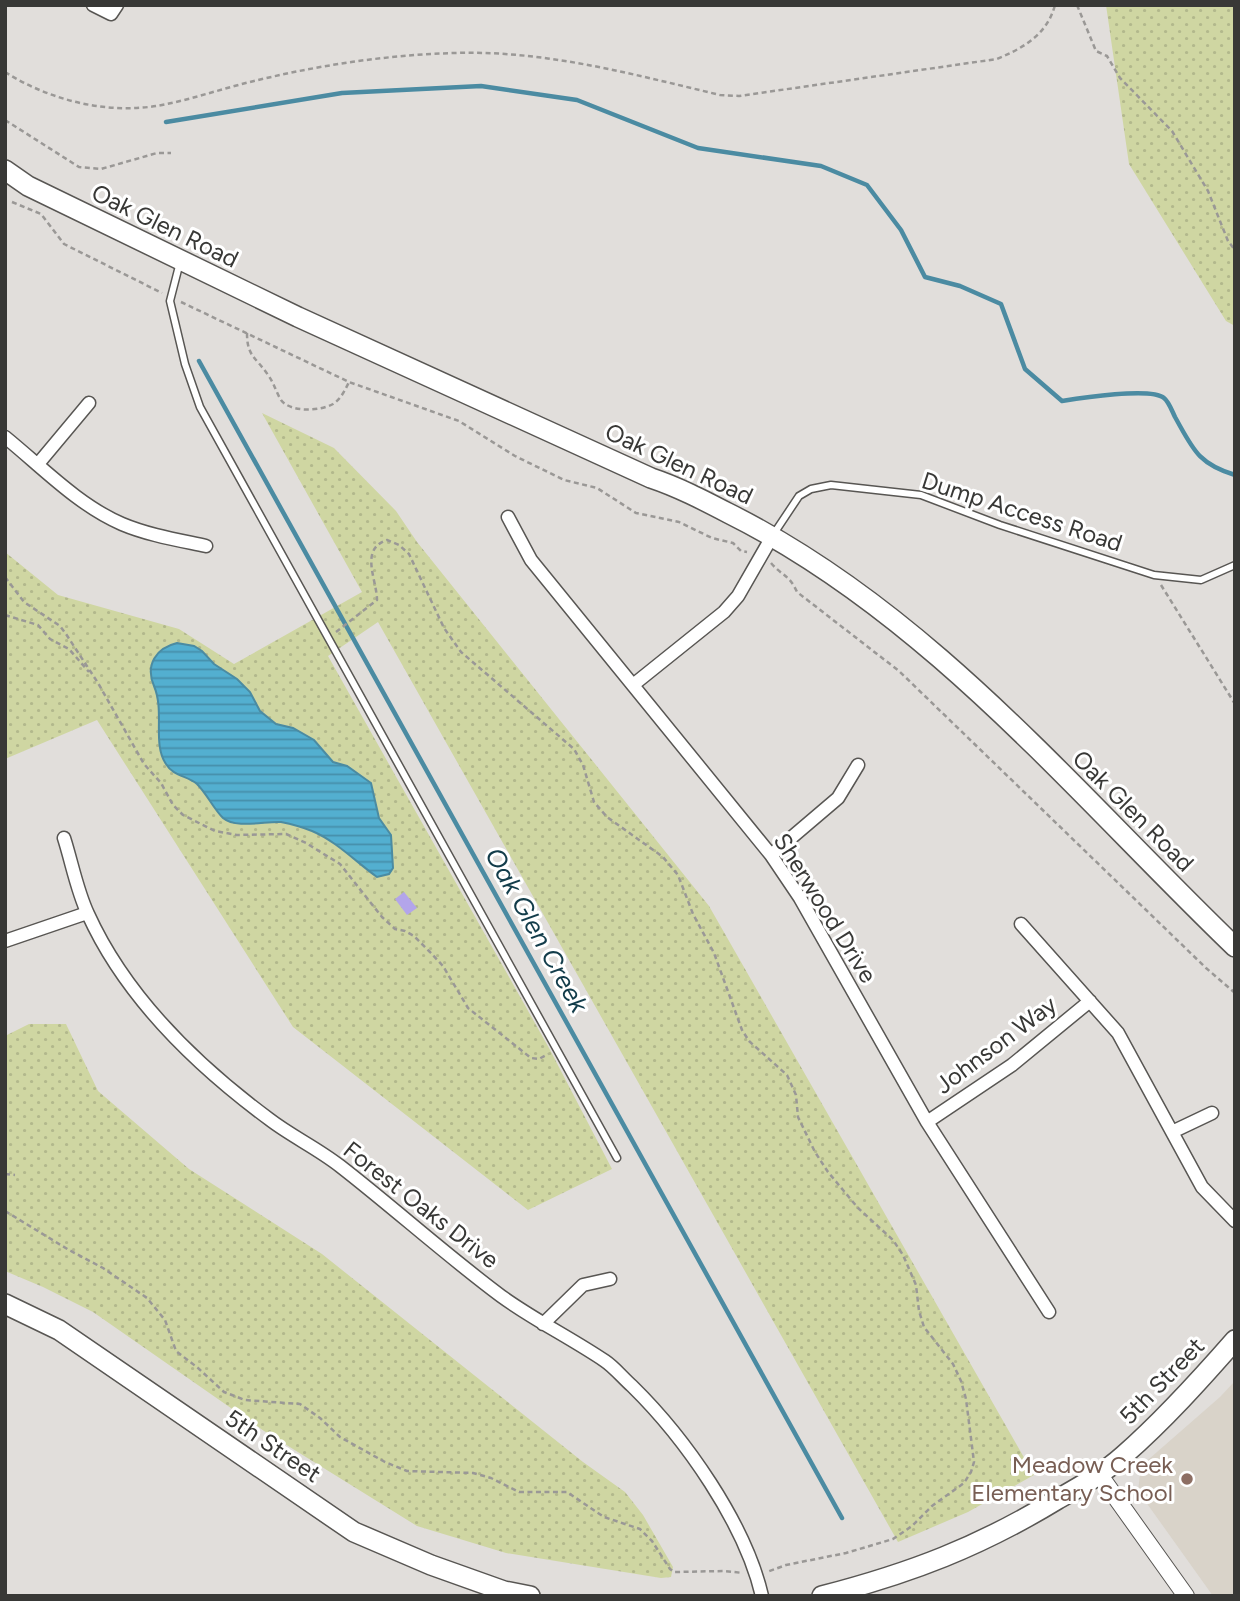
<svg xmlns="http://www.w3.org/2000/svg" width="1240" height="1601" font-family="Figtree,sans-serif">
	<defs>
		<pattern id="grass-dots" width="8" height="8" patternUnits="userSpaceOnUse" patternTransform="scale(1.75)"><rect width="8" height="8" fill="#cfd6a2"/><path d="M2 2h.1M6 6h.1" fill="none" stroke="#b2b88c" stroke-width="1.8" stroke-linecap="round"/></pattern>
		<pattern id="water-rules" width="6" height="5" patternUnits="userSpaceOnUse" patternTransform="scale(1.75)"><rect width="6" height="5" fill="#53afd0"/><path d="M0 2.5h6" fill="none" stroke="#468faa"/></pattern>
	</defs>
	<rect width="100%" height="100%" fill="#e1dedb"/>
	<!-- built -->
	<path fill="#d9d3c9" d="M 1235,1381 L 1235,1596 L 1213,1596 L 1138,1491 L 1141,1466 L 1220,1397 Z"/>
	<!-- grass -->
	<path fill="url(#grass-dots)" d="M 1106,5 L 1235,5 L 1235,326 L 1226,321 L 1129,164 Z
		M 262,413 L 334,448 L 396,511 L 417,542 L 709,906 L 1034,1475 L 968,1512 L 898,1542 L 378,622 L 328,656 L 549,1048 L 612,1169 L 528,1210 L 293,1027 L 97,720 L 5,759 L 5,552 L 58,595 L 179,629 L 234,664 L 362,592 Z
		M 29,1024 L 66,1024 L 98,1091 L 189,1169 L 322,1254 L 583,1462 L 625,1492 L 643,1515 L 673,1567 L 671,1577 L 661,1578 L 506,1553 L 417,1526 L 264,1431 L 93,1312 L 43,1287 L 5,1271 L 5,1036 Z"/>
	<!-- water -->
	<path fill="url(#water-rules)" stroke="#4b8ba2" stroke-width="2" d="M 177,643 L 194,646 L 202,651 L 214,664 L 237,679 L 250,692 L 260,711 L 276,724 L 293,728 L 314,740 L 333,762 L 347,766 L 371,783 L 379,818 L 391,835 L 393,868 L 389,874 L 377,877 C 356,862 336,841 312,831 C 302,827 291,824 281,822 C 265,821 236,829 223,818 C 213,808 207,794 197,784 C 188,776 173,776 166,764 C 152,743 165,712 154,686 C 145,665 156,648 177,643 Z"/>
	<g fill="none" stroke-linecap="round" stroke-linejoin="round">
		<!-- stream -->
		<path stroke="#4b8ba2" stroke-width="4.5" d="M 166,122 L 342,93 L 481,86 L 577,100 L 698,148 L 821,166 L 867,185 L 901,230 L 925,277 L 960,286 L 1001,304 L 1025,369 L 1062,401 C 1080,398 1151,387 1164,398 C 1169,402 1172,411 1175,417 C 1193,449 1198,464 1235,475
			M 199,361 L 842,1518"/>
	</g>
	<!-- building -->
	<path fill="#b3a5ea" d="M 404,892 L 417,908 L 407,915 L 395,899 Z"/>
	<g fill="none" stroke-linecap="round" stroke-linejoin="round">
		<defs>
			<path id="service" d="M 180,262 L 170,301 L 185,364 L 200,407 L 617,1158
				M 773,535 L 799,496 L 811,489 L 831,485 L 921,495 L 1000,525 L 1154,575 L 1201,580 L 1235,565"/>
			<path id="minor" d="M 93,5 L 111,14 L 117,5
				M 5,437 C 42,467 78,505 122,524 C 148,535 178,540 206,546
				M 38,464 L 89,403
				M 508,517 L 531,560 L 771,855 L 800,898 L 927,1122 L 1049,1312
				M 633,685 L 724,612 L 738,596 L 773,535
				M 64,838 C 72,863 77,891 88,914 C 126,998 196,1065 269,1119 C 291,1136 317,1148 340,1166 C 394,1208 446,1255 501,1296 C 534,1320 571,1338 605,1361 C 614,1367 623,1378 632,1386 C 685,1438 745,1523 762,1596
				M 771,855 L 838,798 L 858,765
				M 1021,924 L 1118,1033 L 1202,1187 L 1235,1221
				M 5,941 L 87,913
				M 927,1122 L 1012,1065 L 1090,1001
				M 1172,1132 L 1212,1113
				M 543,1324 L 583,1285 L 610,1279"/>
			<path id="tertiary" d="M 1099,1474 L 1186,1596"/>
			<path id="secondary" d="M 5,170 L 28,186 L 298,317 L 651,478 C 678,487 703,500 728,513 C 929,613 1075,793 1235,947
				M 5,1304 L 59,1330 L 354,1532 L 431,1565 L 504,1591 L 530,1596
				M 822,1596 C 911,1573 979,1547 1058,1499 C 1081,1486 1104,1473 1124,1455 C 1164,1420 1200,1380 1235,1340"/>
		</defs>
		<!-- service casing -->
		<use href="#service" stroke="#585653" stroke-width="9"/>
		<!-- minor casing -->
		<use href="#minor" stroke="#585653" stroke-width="15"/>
		<!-- tertiary casing -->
		<use href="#tertiary" stroke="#585653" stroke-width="18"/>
		<!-- secondary casing -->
		<use href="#secondary" stroke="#585653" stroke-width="22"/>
		<!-- path -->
		<path stroke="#9a9896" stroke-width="2.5" stroke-dasharray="5 3.5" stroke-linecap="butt" d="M 1077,5 L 1096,51 L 1107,56 L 1120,78 L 1172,131 L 1208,191 L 1228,241 L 1235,250
			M 5,72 C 51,101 109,115 162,105 C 193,99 224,88 254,81 C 320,65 386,55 454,53 C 545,50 632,74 720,95 L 739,96 L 997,59 C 1023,48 1047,35 1055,5
			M 5,120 L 79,167 L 101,169 L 157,153 L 171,153
			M 12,202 L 41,214 L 64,244 L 162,293
			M 181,302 L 349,382 L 459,421 L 515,456 L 564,480 L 597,488 L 636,513 L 679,522 L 712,538 L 733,543 L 741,551 L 747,552
			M 247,333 C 247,357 256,357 268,375 C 274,383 276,392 281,400 C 291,413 320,411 333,404 C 341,399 345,390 349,382
			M 771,563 C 783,577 789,574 797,592 L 899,671 L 1206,968 L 1235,993
			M 5,577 L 24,602 L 60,626 L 66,634 L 98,683 L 144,764 L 161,783 L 173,805 L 183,815 L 215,831 L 237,835 L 286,834 L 306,843 L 340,864 L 382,917 L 395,929 L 405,931 L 414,936 L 430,952 L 443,966 L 468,1008 L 531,1058 L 539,1059 L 548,1054
			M 1161,585 L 1235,704
			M 5,615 L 38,625 L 50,639 L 69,649 L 89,672
			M 336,632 L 377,600 C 377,580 359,549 387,540 L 399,545 L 409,554 L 444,628 L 461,652 L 574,749 L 583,765 L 594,802 L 607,817 L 663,857 L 678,875 L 693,914 L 714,953 L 742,1030 L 749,1041 L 787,1075 L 796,1095 L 798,1117 L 815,1152 L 828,1172 L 858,1208 L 893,1240 L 903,1255 L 916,1285 L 919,1311 L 924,1327 L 953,1364 L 961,1381 L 966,1399 L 974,1462 L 971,1472 L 964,1483 L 932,1506 L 912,1526 L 893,1539 L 846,1553 L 786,1565 L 767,1572
			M 5,1174 L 15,1175
			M 5,1211 L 69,1250 L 103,1268 L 147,1298 L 165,1320 L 176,1351 L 198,1368 L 224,1392 L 245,1400 L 300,1404 L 320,1418 L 340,1437 L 385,1462 L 407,1471 L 473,1473 L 491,1478 L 519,1492 L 567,1492 L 604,1517 L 640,1529 L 652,1541 L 670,1569 L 674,1572 L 724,1571 L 743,1573"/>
		<!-- service -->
		<use href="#service" stroke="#fff" stroke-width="6"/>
		<!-- minor -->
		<use href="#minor" stroke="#fff" stroke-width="12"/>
		<!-- tertiary -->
		<use href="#tertiary" stroke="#fff" stroke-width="16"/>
		<!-- secondary -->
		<use href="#secondary" stroke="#fff" stroke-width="19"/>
	</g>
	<!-- markers -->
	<circle fill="#8d6e63" stroke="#fff" stroke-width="2.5" cx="1187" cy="1479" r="7"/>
	<g text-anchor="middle" stroke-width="6" stroke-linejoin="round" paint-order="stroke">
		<!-- street labels -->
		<g font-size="24" fill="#383836" stroke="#fff">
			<text transform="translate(165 226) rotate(26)" y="8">Oak Glen Road</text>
			<text transform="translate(679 464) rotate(25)" y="8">Oak Glen Road</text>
			<text transform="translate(1022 512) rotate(18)" y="8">Dump Access Road</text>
			<text transform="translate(1133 811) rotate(45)" y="8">Oak Glen Road</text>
			<text transform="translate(825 908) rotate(58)" y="8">Sherwood Drive</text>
			<text transform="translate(996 1045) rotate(-37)" y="8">Johnson Way</text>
			<text transform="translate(421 1205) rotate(38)" y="8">Forest Oaks Drive</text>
			<text transform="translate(1162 1381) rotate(-46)" y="8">5th Street</text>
			<text transform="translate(273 1446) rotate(34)" y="8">5th Street</text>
		</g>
		<!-- education labels -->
		<g font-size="24" fill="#785e54" stroke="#fff" text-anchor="end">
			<text x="1173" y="1473">Meadow Creek<tspan x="1173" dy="28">Elementary School</tspan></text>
		</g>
		<!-- water labels -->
		<g font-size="26" font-style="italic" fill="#123c4a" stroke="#fff">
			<text transform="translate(537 930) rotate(61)" y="9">Oak Glen Creek</text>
		</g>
	</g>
	<!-- border -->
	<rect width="1240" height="1601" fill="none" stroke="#383836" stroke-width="14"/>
</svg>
